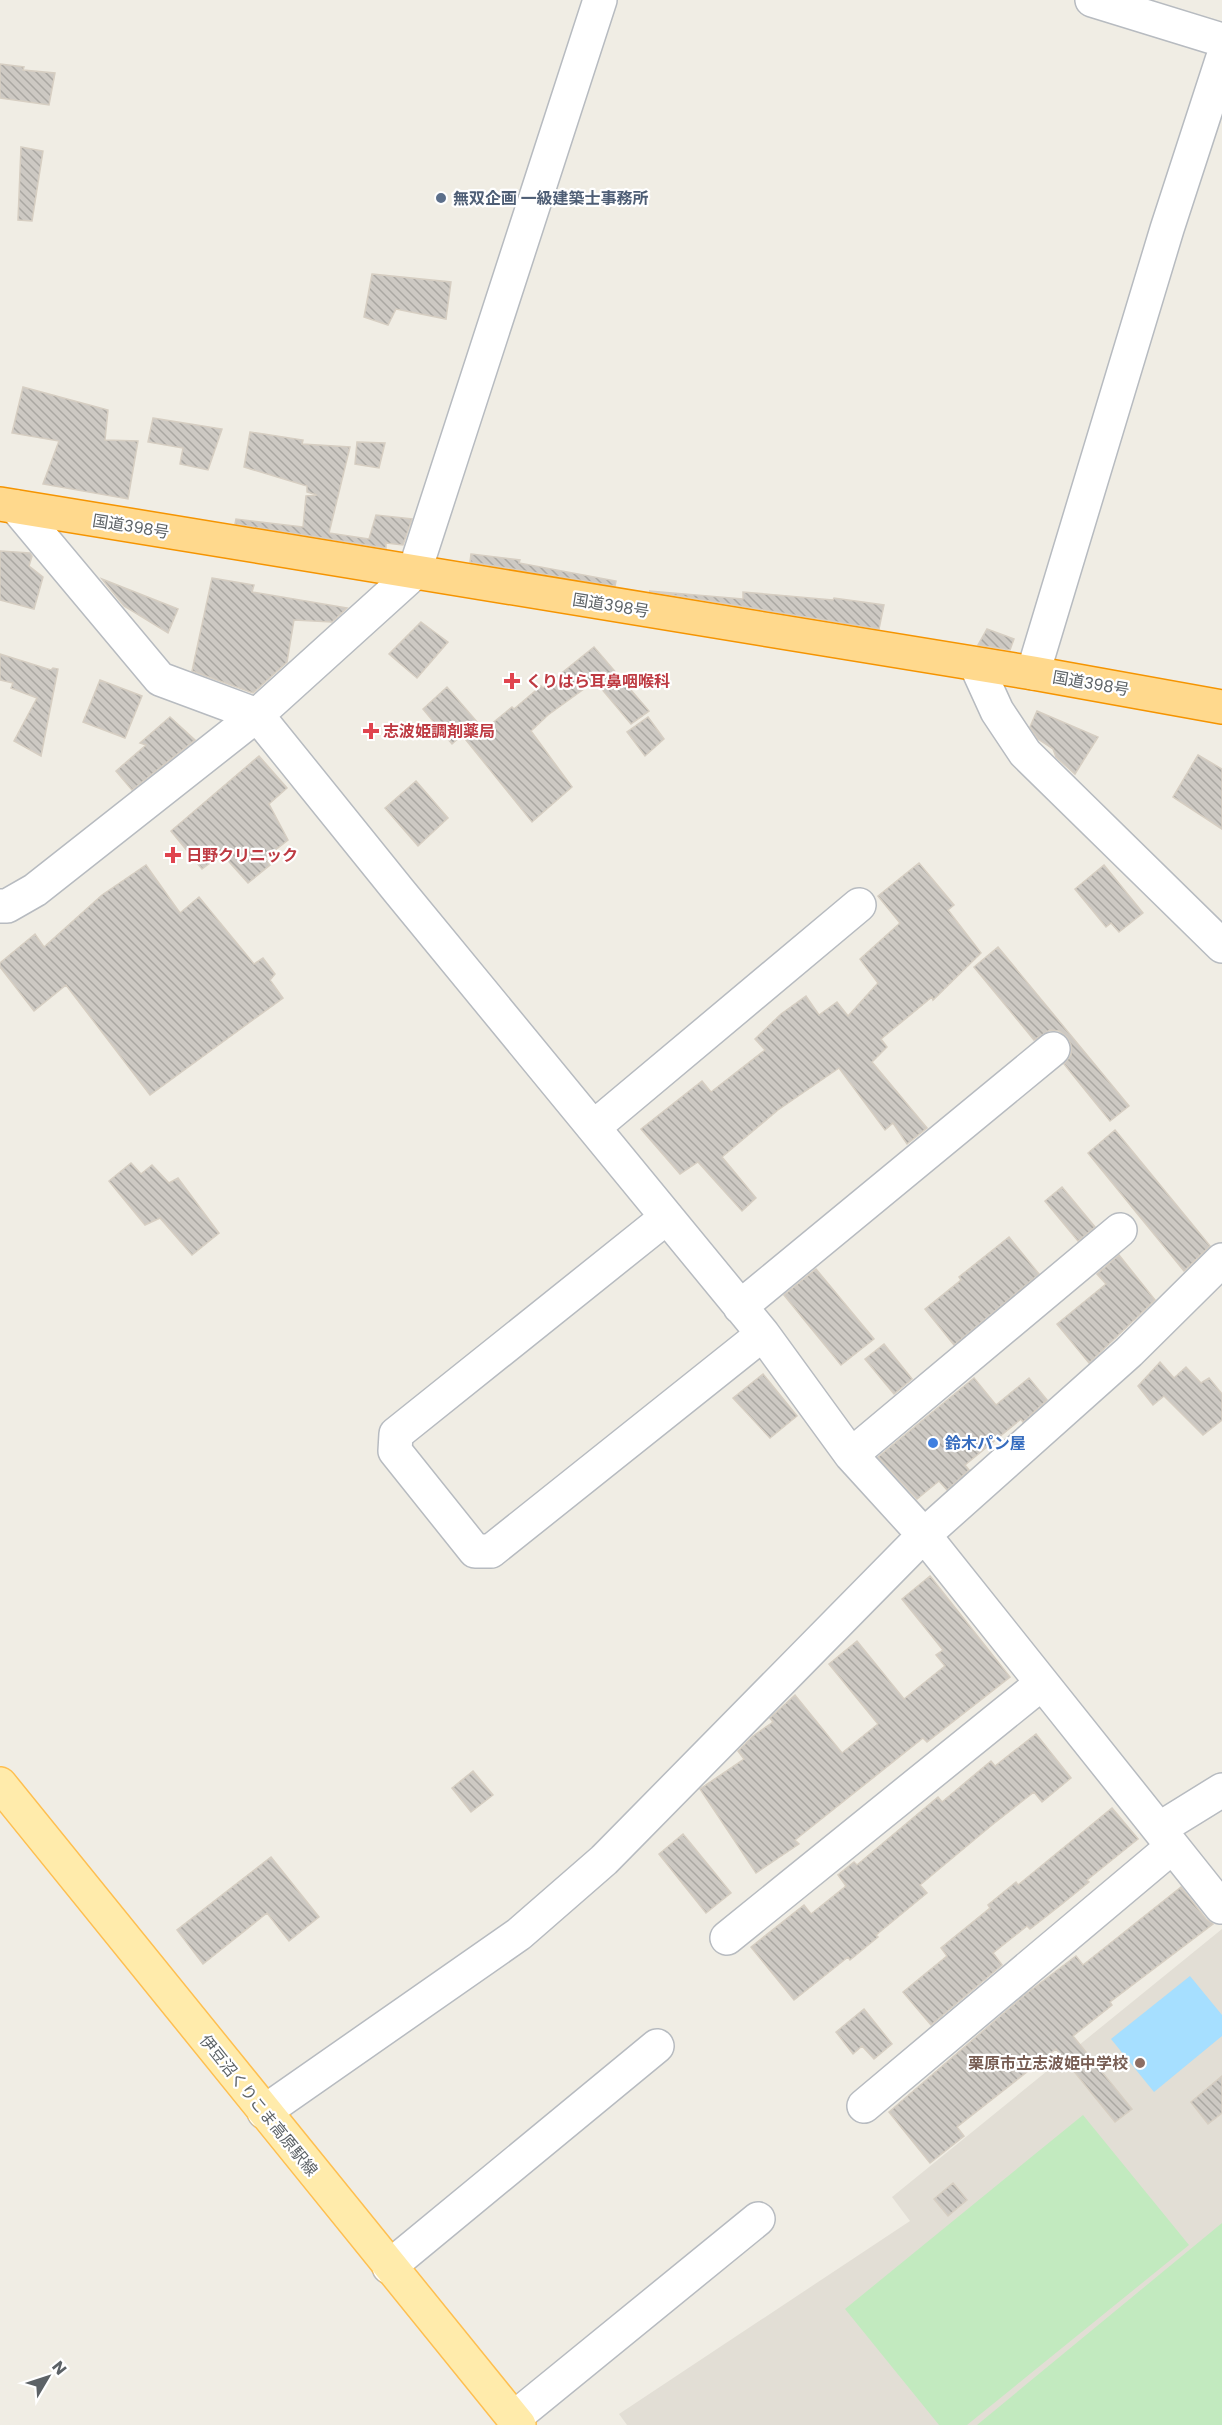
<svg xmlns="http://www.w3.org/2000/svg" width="1222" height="2425" font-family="Poppins,'Noto Sans JP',sans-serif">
	<defs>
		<pattern id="building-back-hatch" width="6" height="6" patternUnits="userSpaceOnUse" patternTransform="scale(1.5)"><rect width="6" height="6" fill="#cdc9c3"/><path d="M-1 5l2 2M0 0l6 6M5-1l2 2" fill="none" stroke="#aaa7a2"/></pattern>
	</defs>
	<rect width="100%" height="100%" fill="#f0ede4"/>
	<!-- education -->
	<path fill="#e2ded5" d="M 1222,1929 L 1222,2425 L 627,2425 L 619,2414 L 910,2221 L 892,2197 Z"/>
	<!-- green -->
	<path fill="#c2eabf" d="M 1083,2115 L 1189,2245 L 967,2425 L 939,2425 L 845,2309 Z
		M 1222,2223 L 1222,2425 L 977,2425 Z"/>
	<!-- water -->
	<path fill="#a6dfff" d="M 1190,1976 L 1222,2015 L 1222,2036 L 1154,2092 L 1111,2039 Z"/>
	<!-- building -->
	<path fill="url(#building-back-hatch)" stroke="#d6cec2" stroke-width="1.5" d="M 0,64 L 24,67 L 23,70 L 55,73 L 49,105 L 0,98 Z
		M 21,147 L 43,151 L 32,221 L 18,220 Z
		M 372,274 L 451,282 L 446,319 L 396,309 L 388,325 L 364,317 Z
		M 23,387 L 108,410 L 105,440 L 138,441 L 128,499 L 43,484 L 59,441 L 12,433 Z
		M 153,418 L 222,429 L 208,470 L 180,464 L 183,448 L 148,442 Z
		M 250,432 L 303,440 L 302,444 L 350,447 L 329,533 L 369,539 L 376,515 L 412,519 L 403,545 L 386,543 L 386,548 L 235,524 L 236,519 L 303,527 L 306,496 L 317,495 L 307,492 L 307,486 L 244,467 Z
		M 357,442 L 385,443 L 379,468 L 355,464 Z
		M 0,551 L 30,553 L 32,556 L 29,566 L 43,577 L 34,609 L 0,600 Z
		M 471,554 L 520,560 L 519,563 L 616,581 L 615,586 L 470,562 Z
		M 212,578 L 254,585 L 252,592 L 347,608 L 332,622 L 294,620 L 287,662 L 253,693 L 192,671 Z
		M 102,579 L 178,609 L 168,633 L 124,606 Z
		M 649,591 L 743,599 L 743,592 L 833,600 L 834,598 L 884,605 L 879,629 Z
		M 421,622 L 448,642 L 417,678 L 389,654 Z
		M 987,629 L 1014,639 L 1010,650 L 978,645 Z
		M 594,647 L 649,711 L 631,724 L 595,681 L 548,715 L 531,731 L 572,787 L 532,822 L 462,735 L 452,744 L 423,709 L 447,687 L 484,730 L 512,707 L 514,709 L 541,686 L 543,688 Z
		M 0,654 L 51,670 L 53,668 L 58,669 L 41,756 L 14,741 L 37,698 L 11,688 L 13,683 L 0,680 Z
		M 100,680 L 142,696 L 125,738 L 83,722 Z
		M 1037,711 L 1098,737 L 1075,774 L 1056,757 L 1053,749 L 1038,739 L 1030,727 Z
		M 170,717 L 195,740 L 132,790 L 116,771 L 146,745 L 140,743 Z
		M 648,717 L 664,739 L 645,756 L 627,732 Z
		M 1198,755 L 1222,769 L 1222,829 L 1173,797 Z
		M 259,756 L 287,788 L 269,804 L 288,840 L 265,858 L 270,865 L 248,883 L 222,854 L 202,869 L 171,831 Z
		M 416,781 L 448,818 L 418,846 L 385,808 Z
		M 919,863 L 954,905 L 948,910 L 981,953 L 933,1000 L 932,997 L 881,1039 L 887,1047 L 872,1062 L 927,1128 L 907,1144 L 893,1123 L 885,1130 L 839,1068 L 778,1110 L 722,1157 L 756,1198 L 742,1211 L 698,1162 L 680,1174 L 641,1129 L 702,1081 L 711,1092 L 765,1050 L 755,1039 L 781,1014 L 806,996 L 819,1015 L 837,1002 L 848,1016 L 878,983 L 860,959 L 900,923 L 878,896 Z
		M 146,865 L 180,913 L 199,897 L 254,964 L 263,958 L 275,974 L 270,980 L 283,998 L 150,1095 L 66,985 L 34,1011 L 0,967 L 0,963 L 35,934 L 44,947 L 102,895 Z
		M 1104,865 L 1143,913 L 1119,932 L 1111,923 L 1106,927 L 1075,889 Z
		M 998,947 L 1129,1106 L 1110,1121 L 1064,1064 L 1071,1055 L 1071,1045 L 1067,1037 L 1059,1031 L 1050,1030 L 1034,1040 L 974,967 Z
		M 1115,1130 L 1210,1246 L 1184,1271 L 1088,1153 Z
		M 131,1163 L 141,1174 L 152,1165 L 169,1183 L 178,1178 L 219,1233 L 192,1255 L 160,1218 L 145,1225 L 109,1181 Z
		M 1062,1187 L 1095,1227 L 1078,1241 L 1045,1201 Z
		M 1009,1237 L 1039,1274 L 954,1345 L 925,1309 L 961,1280 L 959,1277 Z
		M 1119,1255 L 1155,1300 L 1089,1363 L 1057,1324 L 1106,1284 L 1097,1274 Z
		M 816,1269 L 874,1339 L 841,1365 L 784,1295 Z
		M 884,1344 L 912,1379 L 894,1394 L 865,1359 Z
		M 1160,1362 L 1174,1378 L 1186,1367 L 1201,1383 L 1209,1378 L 1222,1394 L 1222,1420 L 1203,1435 L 1164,1396 L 1153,1405 L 1138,1386 Z
		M 763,1374 L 797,1416 L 770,1438 L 733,1398 Z
		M 974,1378 L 996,1405 L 1029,1378 L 1047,1400 L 1023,1422 L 1021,1419 L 965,1465 L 969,1470 L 947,1490 L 939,1481 L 917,1499 L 878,1457 Z
		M 930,1576 L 1010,1677 L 927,1742 L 923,1738 L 795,1840 L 799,1844 L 756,1873 L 700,1789 L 744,1759 L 738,1751 L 753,1736 L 773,1722 L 770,1718 L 795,1695 L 842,1753 L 878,1724 L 829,1664 L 857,1641 L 904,1699 L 945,1666 L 936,1655 L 943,1650 L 902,1599 Z
		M 1036,1734 L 1071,1778 L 1042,1802 L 1034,1792 L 992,1825 L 920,1885 L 927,1893 L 876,1935 L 878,1937 L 850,1960 L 848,1957 L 794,2000 L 751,1947 L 804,1905 L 811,1914 L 846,1886 L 838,1875 L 854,1862 L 857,1865 L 938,1797 L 942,1802 L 991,1761 L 995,1766 Z
		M 473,1771 L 493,1795 L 471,1812 L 452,1788 Z
		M 1112,1808 L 1138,1839 L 1087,1880 L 1089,1882 L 1062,1904 L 1030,1929 L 1027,1926 L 993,1953 L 1002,1965 L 931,2025 L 903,1992 L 947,1956 L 941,1948 L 990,1908 L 988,1905 L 1016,1882 L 1018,1885 Z
		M 683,1834 L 731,1893 L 706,1913 L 659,1854 Z
		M 271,1857 L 319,1917 L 289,1941 L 267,1913 L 203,1964 L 177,1930 Z
		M 1181,1887 L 1206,1919 L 1213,1924 L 1110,2002 L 1112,2005 L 1073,2036 L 1132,2109 L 1115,2122 L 1056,2049 L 957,2127 L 964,2136 L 930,2163 L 889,2112 L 1026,1994 L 1076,1956 L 1083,1965 Z
		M 864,2009 L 892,2044 L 874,2059 L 862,2046 L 853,2054 L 836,2032 Z
		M 1222,2076 L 1222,2113 L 1208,2124 L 1191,2102 Z
		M 953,2183 L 967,2200 L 948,2216 L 934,2199 Z"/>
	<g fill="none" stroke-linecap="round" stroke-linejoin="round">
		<defs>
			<path id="minor" d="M 1092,0 L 1222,40
				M 16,507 L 160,679 L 257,715 L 399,891 L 763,1334 L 851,1455 L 924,1535 L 1221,1907
				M 976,665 L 997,711 L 1025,753 L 1222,946
				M 1033,673 L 1167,229 L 1222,60
				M 0,906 L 7,906 L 35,890 L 257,715 L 414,573 L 600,0
				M 594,1127 L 859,905
				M 667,1217 L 396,1434 L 395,1451 L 475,1551 L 491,1551 L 763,1334
				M 740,1307 L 1053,1049
				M 851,1455 L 1120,1230
				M 1159,1829 L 1222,1790
				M 727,1938 L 1041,1684
				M 864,2106 L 1172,1847
				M 264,2112 L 519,1934 L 604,1860 L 924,1535 L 1129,1352 L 1222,1260
				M 389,2267 L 657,2046
				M 514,2418 L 758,2219"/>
			<path id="major" d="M 0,1784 L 519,2425"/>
			<path id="highway" d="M 0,504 L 1033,673 L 1222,707"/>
		</defs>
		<!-- minor casing -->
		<use href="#minor" stroke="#b7bbc0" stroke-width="36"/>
		<!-- major casing -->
		<use href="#major" stroke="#febf50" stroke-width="36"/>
		<!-- highway casing -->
		<use href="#highway" stroke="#f59400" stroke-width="36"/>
		<!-- minor -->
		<use href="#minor" stroke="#fff" stroke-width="33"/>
		<!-- major -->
		<use href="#major" stroke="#ffebab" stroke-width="33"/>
		<!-- highway -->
		<use href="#highway" stroke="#ffd98d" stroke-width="33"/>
	</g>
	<!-- markers -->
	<circle fill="#5c6f8a" stroke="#fff" stroke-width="2" cx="441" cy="198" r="6"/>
	<g fill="#e0444e" stroke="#fff" stroke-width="2">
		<path d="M509 672h6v6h6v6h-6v6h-6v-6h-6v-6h6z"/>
		<path d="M368 722h6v6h6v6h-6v6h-6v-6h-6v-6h6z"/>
		<path d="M170 846h6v6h6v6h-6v6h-6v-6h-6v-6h6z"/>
	</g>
	<circle fill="#3f7fe0" stroke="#fff" stroke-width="2" cx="933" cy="1443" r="6"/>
	<circle fill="#8d6e63" stroke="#fff" stroke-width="2" cx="1140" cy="2063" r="6"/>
	<g text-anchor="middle" stroke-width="4.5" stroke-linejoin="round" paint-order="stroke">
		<!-- service labels -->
		<g font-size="16" font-weight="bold" fill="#4e5e75" stroke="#fff" text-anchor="start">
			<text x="453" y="204">無双企画 一級建築士事務所</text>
		</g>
		<!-- street labels -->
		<g font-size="16" fill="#5c6266" stroke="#fff">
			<text transform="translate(131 526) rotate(9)" y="6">国道398号</text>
			<text transform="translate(611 605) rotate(9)" y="6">国道398号</text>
			<text transform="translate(1091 683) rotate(10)" y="6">国道398号</text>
			<text transform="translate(259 2105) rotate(51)" y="6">伊豆沼くりこま高原駅線</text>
		</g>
		<!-- health labels -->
		<g font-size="16" font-weight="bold" fill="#be3a42" stroke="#fff" text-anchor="start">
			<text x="526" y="687">くりはら耳鼻咽喉科</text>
			<text x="383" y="737">志波姫調剤薬局</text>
			<text x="186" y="861">日野クリニック</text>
		</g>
		<!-- shop labels -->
		<g font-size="16" font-weight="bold" fill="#366cbe" stroke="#fff" text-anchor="start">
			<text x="945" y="1449">鈴木パン屋</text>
		</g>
		<!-- education labels -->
		<g font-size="16" font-weight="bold" fill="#785e54" stroke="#fff" text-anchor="end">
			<text x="1128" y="2069">栗原市立志波姫中学校</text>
		</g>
	</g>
	<!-- north arrow -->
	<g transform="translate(48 2377) rotate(51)" stroke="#ffffff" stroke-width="4.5" paint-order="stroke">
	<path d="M0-4.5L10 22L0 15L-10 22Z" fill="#5c6266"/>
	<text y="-9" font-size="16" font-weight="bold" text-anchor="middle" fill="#5c6266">N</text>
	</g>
</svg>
